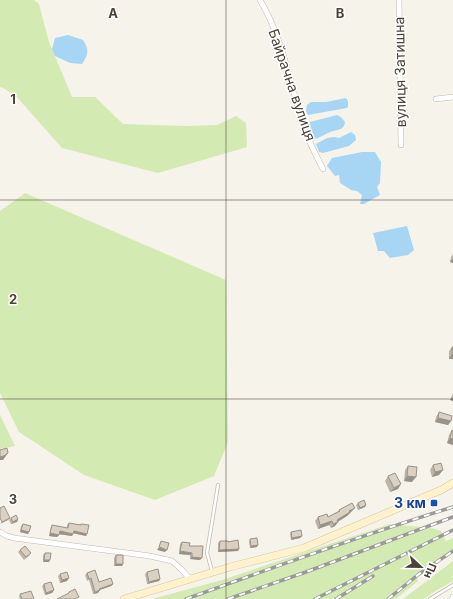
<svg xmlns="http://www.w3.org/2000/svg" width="453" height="599" viewBox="0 0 453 599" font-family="Inter,sans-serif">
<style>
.green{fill:#d3ebb3}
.water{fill:#a7d6f4}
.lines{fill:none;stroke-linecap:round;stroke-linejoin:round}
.lane-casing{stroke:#c2baad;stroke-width:4}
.street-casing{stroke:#c2baad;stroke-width:6}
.secondary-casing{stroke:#d7c69a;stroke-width:8}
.lane{stroke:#fff;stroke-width:2.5}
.street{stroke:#fff;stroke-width:5}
.secondary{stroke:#fff2cd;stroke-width:7}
.rail-casing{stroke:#9a9a9a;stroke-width:3.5}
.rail{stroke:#fff;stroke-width:2;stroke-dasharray:6;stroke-linecap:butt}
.wall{fill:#bcb4a8}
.shaded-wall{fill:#999288}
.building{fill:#dbd1c3;stroke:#999288}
.grid{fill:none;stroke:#4b4338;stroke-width:1;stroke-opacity:0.55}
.transit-dot{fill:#1a4fb4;stroke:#fff;stroke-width:1.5}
.labels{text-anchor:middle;stroke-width:3;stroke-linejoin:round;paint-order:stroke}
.street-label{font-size:14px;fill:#4b4338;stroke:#fff}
.transit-label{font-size:14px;font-weight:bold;fill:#164399;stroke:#fff;text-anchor:end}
.grid-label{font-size:13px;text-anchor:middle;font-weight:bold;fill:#4b4338;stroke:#fff;stroke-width:3;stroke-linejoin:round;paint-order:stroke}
</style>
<rect width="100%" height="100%" fill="#f6f3eb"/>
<path class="green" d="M0 0H34L39 4 49 42 72 97H95L123 124 186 126 217 125 236 116 246 123 247 147 158 173 62 148 16 96 3 88 0 87Z
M25 193 226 280 228 442 214 476 155 500 84 475 19 432 0 393V211Z
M0 415 15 446 0 449Z
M390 524 432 528 441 531 446 541 453 538V552L417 577 418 581 396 599H152L222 580Z
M453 561V581L437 590 424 599H403Z"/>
<path class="water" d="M68 35 83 40C89 50 89 54 82 64L70 63 55 56 52 49 55 38Z
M346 98 348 101V106L347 108 308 115 306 111 307 105 311 102H326Z
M337 115 341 117 345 122 344 126 341 129 330 132 316 139 313 137 309 125 310 122Z
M351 132 355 135 356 140 349 146 323 153 319 152 316 144 327 138 334 137 339 138Z
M362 152H375L381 162 380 183 377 187 380 195 364 204H360L362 195 357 191 351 190 340 183 339 175 335 176 327 166 332 158Z
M407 226 414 250 408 255 390 258 384 251H378L373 233Z"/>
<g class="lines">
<defs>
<path id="lane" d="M212 571 207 553 218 485
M430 599 453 585"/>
<path id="street" d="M260 0C283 38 291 88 305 130 310 144 317 157 323 169
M399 0 401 145
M436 99 453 97
M0 532 7 536 14 538 150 556 172 561 181 569 190 579
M452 599 453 597"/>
<path id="secondary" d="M124 599 230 567 304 548 441 490 453 483"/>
</defs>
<use href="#lane" class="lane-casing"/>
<use href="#street" class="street-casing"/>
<use href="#secondary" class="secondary-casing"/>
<use href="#lane" class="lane"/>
<use href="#street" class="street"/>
<use href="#secondary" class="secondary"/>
<defs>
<path id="rail" d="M186 599C274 567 363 535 453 507
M228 599 306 572 453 517
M315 599 453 530
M336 599 373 576
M388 599 419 574 453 551"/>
</defs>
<use href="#rail" class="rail-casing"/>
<use href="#rail" class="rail"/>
</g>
<path class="wall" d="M453 254V263L450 262 451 257Z
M452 347H453V359H449V351Z
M453 393V401L450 400Z
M439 412 451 421 448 425 435 422 436 417Z
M452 430 453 431V445L447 443 449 435Z
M433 465 439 475 432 477 430 470Z
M408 466 412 482 404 481 405 470Z
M388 476 398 489 390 492 385 481Z
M358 503 366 505 365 507 358 510 356 505Z
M355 508 347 516 338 522 335 526 331 528 329 525 318 529 315 521 318 517H328L337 512 339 510Z
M11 518 18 519 17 522 11 524 9 520Z
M69 523 80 525 81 524 87 534 86 536 73 533 72 536 59 534 57 537 49 536 51 527 52 525 67 528V525Z
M23 524 29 532 28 534 20 532 21 526Z
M291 532 302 536 300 538 291 540 290 534Z
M250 539 257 547 250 548 249 542Z
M220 541 228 542 239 549 238 551 218 552V543Z
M182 542 189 546 200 560 190 559V555L179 554 180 544Z
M20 550 31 553 29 556 24 560 18 552Z
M45 553 49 562H43V555Z
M116 555 123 564 122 566H114V558Z
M147 572 160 579 159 581 147 584 145 574Z
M87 573 99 582 113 584 111 586 99 590 98 593 93 594 89 580 87 581 85 575Z
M60 574 67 581 60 583 58 576Z
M44 584 54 590 52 593 45 595 42 586Z
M20 594 34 599H20L19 596Z"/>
<path class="shaded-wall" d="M453 258V263L450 262Z
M452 354H453V359H449Z
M453 397V401L450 400Z
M438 418 451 421 448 425 435 422Z
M450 438 453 439V445L447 443Z
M8 453 3 460H0V457Z
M443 470 439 475 432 477 435 472Z
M407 476 416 477 412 482 404 481Z
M401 484 398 489 390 492 394 488Z
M366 505 365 507 358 510 360 508Z
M355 508 347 516 335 523 338 522 335 526 331 528 337 520Z
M10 518 8 520 0 524 2 522Z
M18 519 17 522 11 524 13 522Z
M332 521 329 525 318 529 320 525Z
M21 530 29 532 28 534 20 532Z
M60 531 73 534 72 536 58 534Z
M74 531 87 534 86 536 72 533Z
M50 533 59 535 57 537 49 536Z
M302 536 300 538 291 540 292 538Z
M258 545 257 547 250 548 251 546Z
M159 547 167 550 165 552 157 550Z
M239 549 238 551 218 552 219 550Z
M180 551 192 553 190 555 179 554Z
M192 557 202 558 200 560 190 559Z
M44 560H50L49 562H43Z
M116 564H123L122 566H114Z
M69 578 67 581 60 583 62 580Z
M160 579 159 581 147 584 149 582Z
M113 584 111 586 97 591 99 589Z
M54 590 52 593 45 595 46 593Z
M100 590 98 593 93 594 95 592Z"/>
<path class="building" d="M452 347H453V354H452Z
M439 412 452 416 451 421 438 418Z
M452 430 453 431V439L450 438Z
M7 448 8 453 6 454V455L0 457V450Z
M441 463 443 470 435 472 433 465Z
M408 466 417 467 416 477 407 476Z
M395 473 401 484 394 488 388 476Z
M364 500 366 505 360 508 358 503Z
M352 503 355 508 349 511 350 512 337 520 338 522 333 524 332 521 320 525 318 517 327 514 328 517 340 511 339 510Z
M4 506 10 518 2 522 0 518V508Z
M16 515 18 519 13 522 11 518Z
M69 523 81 525V524L89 525 87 534 74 531 73 534 60 531 59 535 50 533 52 525 68 528Z
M23 524 31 526 29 532 21 530Z
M301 530 302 536 292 538 291 532Z
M257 538 258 545 251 546 250 539Z
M238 540 239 549 219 550 220 541H228V542Z
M161 541 169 543 167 550 159 547Z
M182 542 190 543 189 546H203L202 558 192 557V553L180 551Z
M25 546 31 553 26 557 20 550Z
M45 553H51L50 560H44Z
M116 555H123V564H116Z
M158 569 160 579 149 582 147 572Z
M95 570 99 582 111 578 113 584 99 589 100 590 95 592 91 578 89 579 87 573Z
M67 572 69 578 62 580 60 574Z
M51 582 54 590 46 593 44 584Z
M75 589 79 597 75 599H57L69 593V592Z
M31 591 34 599H22L20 594Z"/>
<path class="grid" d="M226 0V599M0 200H453M0 399H453"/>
<rect class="transit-dot" x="430" y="499" width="8" height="8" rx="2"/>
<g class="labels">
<g class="street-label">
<text transform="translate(400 72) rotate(-91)" y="5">вулиця Затишна</text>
<text transform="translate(292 85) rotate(71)" y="5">Байрачна вулиця</text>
</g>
<g class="transit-label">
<text x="426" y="508">3 км</text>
</g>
</g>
<g class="grid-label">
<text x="113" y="18">A</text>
<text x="340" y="18">B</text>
<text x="13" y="104">1</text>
<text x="13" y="304">2</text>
<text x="13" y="504">3</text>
</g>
<g transform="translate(421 567) rotate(112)" stroke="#ffffff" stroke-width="3" paint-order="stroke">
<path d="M0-3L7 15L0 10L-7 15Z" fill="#4b4338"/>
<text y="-6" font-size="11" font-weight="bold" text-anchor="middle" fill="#4b4338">Пн</text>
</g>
</svg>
